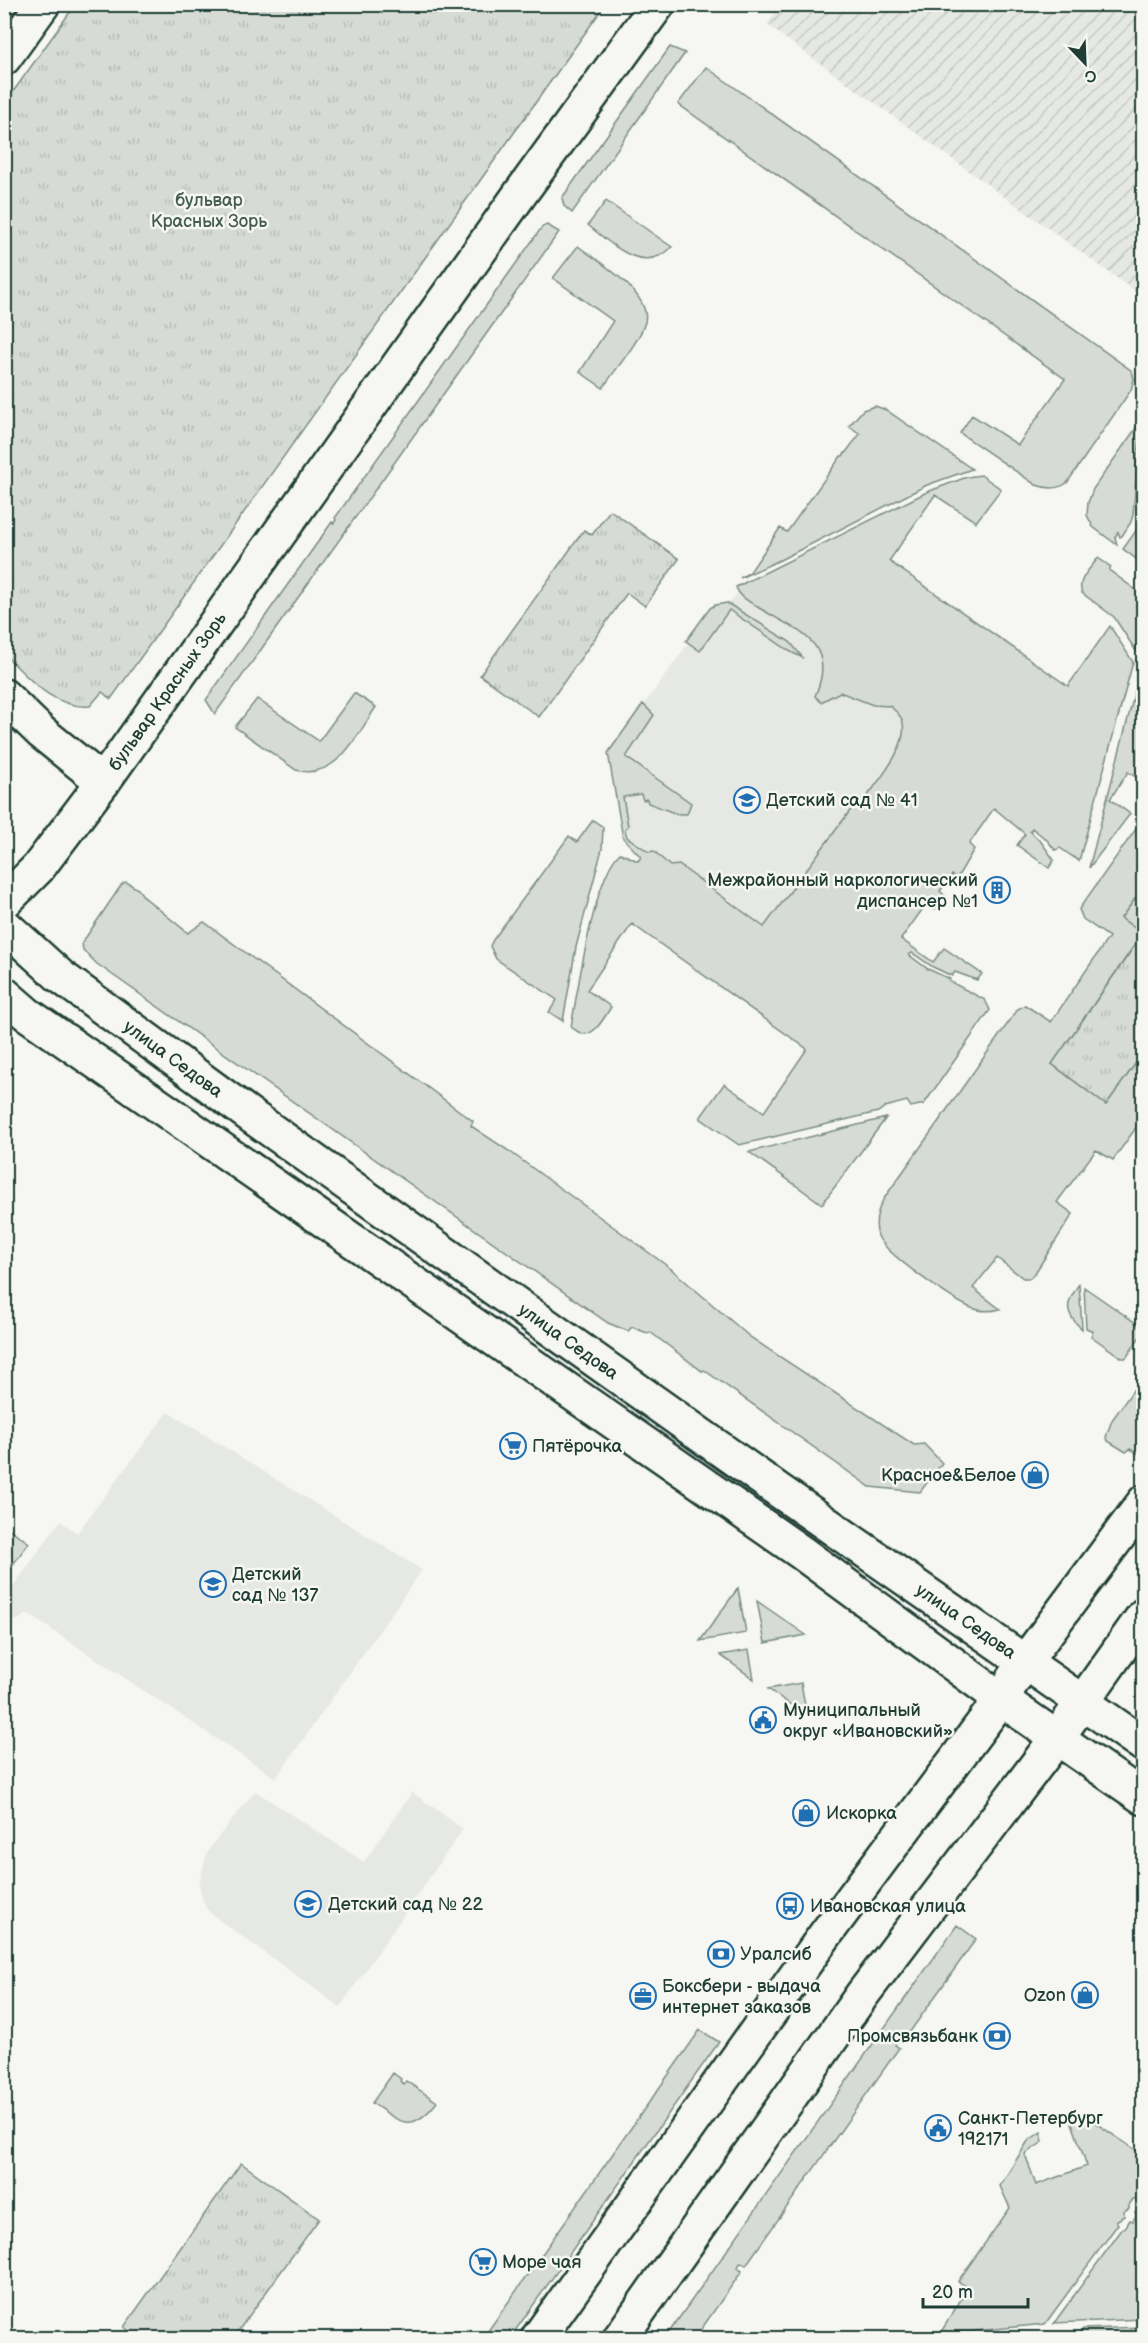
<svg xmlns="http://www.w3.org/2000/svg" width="1148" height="2343" viewBox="0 0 1148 2343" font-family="'Balsamiq Sans',sans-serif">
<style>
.built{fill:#e6e8e4}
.industrial{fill:url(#industrial-furrows)}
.grass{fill:#d6dbd6;stroke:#7a8c85;stroke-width:1.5}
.park{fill:url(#park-tufts);stroke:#7a8c85;stroke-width:1.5}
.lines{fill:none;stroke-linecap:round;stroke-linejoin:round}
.minor-casing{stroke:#1f3d34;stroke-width:38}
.major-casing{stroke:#1f3d34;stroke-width:38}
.minor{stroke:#f6f6f2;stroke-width:33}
.major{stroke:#f6f6f2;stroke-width:33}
.labels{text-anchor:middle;stroke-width:5;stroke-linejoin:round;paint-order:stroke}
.park-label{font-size:18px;fill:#445d54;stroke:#f6f6f2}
.street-label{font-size:18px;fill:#1f3d34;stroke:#f6f6f2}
.poi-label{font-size:18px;fill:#1f3d34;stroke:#f6f6f2;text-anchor:start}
</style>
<defs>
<pattern id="industrial-furrows" width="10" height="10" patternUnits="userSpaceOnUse" patternTransform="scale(1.5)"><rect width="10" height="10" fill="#e6e8e4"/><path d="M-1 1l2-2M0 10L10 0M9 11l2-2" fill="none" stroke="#c5c8c4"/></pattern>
<pattern id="park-tufts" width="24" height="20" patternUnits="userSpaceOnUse" patternTransform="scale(1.5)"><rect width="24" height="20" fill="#d6dbd6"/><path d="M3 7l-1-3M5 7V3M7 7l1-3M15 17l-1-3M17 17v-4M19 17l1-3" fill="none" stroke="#b7bdb8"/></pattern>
</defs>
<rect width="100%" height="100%" fill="#f6f6f2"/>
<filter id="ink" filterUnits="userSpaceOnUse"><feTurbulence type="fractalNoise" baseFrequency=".0167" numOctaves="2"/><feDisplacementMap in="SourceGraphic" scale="12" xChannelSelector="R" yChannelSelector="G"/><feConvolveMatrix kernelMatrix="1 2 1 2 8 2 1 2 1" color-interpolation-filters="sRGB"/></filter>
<g filter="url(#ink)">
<path class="built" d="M739 590 947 694 773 943 631 845 609 754 714 607 728 606Z
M168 1412 422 1570 276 1778 28 1614 15 1621 5 1614V1598L60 1521 77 1533Z
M255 1791 364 1862 412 1792 463 1829 340 2007 218 1919 207 1910 202 1898 199 1884 206 1856 212 1845Z"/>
<path class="industrial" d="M780 5H1143V297L767 25Z"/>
<path class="grass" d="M670 47 685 53 572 213 564 206 562 198Z
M706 67 1132 371 1134 379 1131 390 1067 483C1057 490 1047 489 1036 485L960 433 972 415 1018 445 1065 379 678 104Z
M606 201 672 247C643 276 613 245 588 225Z
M547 225 559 232 215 714 206 700 332 522 334 523 336 520 335 518 542 227Z
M578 246C597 261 652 293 645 322 639 343 615 369 603 388L580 372 613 321 553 278Z
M875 406 886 410 972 469 927 485 780 560 740 578 750 572 780 528 787 532 841 456H843L860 434 849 426 863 410Z
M1141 421 1133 515 1131 522 1122 536 1120 537 1118 532 1115 537 1117 545 1093 527 1087 515 1088 503 1093 489Z
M1143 429V508L1137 518Z
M981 475 1001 489 976 522 935 495 889 561 1068 686 1110 626 1133 662 1079 861 1060 848 1055 850 1047 840 1032 828 1030 831 1042 843 1054 860 1049 868 1017 845 1025 834 994 808 969 844 974 849 957 878 952 875 940 891 946 897 935 909 927 903 901 939 933 962 944 948 982 974 977 980 955 972 952 976 933 967 912 953 909 955 928 969 950 979 949 981 985 1000 990 1010 924 1104 911 1107 907 1101 885 1107 878 1112 739 1145 700 1118 724 1084 764 1112 807 1049 632 924 587 990 611 1007C605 1016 596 1035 583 1034 580 1034 574 1029 571 1027 578 989 594 876 620 853L638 861 641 857 623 838 608 753 643 704 654 715 626 757 691 803 687 814H677L648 803 647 799 643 800 641 794 623 797 628 826 625 829 627 837 649 852 654 851 670 866 679 865 764 927 858 800 866 798C879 780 911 743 902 720 900 714 894 710 890 706L873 705 840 692 821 702 815 696C840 640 793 630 756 606 748 601 739 596 736 587L927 492 967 477Z
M1138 528 1143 532V564L1123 549Z
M1098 558 1111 567 1109 570 1140 593 1143 590V621L1136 651 1114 617 1082 593C1076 580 1091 568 1098 558Z
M727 603 790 642 803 658 791 652 729 610 700 651 686 641 710 608 715 605Z
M1140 672 1144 678 1143 773 1139 779 1128 772 1110 799 1130 814 1089 868Z
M354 693 376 707C357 735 337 781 296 770L235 727 257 699 319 741Z
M1143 819V888L1121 918 1143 933 1052 1064 1106 1105 1143 1053V1118L1113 1160 1096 1150 1057 1202 1073 1214 1035 1273 1030 1278H1023L997 1258 973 1288 1000 1309C990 1312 979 1311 969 1307 951 1299 884 1253 878 1236 874 1223 877 1211 883 1200L1018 1009 1025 1005 1051 1022 1109 937 1083 919 1079 909Z
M593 820 603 827 602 849 576 947 563 1021 549 1012 557 1000 496 959 490 946 493 940 569 836 577 842Z
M126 882 138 889 144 897 188 933 204 922 473 1121 471 1126 509 1151 670 1268 750 1337 914 1445 924 1444 942 1463 920 1492 870 1487 704 1370 702 1371 650 1332 647 1333 632 1327 628 1331 608 1323 97 964 83 950 82 943 122 884Z
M886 1118 822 1204 749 1152Z
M1079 1284 1082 1327V1329C1063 1312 1066 1303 1079 1284Z
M1084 1287 1143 1328V1332L1126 1358H1122L1091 1336 1093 1331 1086 1328Z
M1143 1376V1447L1139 1454 1130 1449 1126 1452 1108 1441 1106 1437 1112 1420Z
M738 1588 746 1633 700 1641Z
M757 1601 806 1635 765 1643Z
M749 1650 754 1679 720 1655Z
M801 1683 807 1716 768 1689Z
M957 1925 976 1939 902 2043 898 2040 895 2045 899 2048 746 2265 741 2262 737 2268 742 2271 695 2338H665Z
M700 2030 719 2042 510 2338H483Z
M393 2073 401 2079 400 2081 404 2084 406 2081 437 2102C411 2135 400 2122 372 2103Z
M1081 2117 1094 2122 1143 2155V2187L1136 2197 1137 2199H1133L1129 2205V2208L1124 2211V2216L1116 2221 1118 2224 1045 2324 964 2332H941L968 2288 958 2281 1010 2208 1000 2186 1028 2141 1041 2132 1043 2142 1025 2154 1036 2185 1087 2166 1071 2120Z
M1143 2205V2319L1054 2323 1123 2228H1125L1130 2220 1133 2221 1136 2215 1135 2212H1139Z
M1143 2327V2338H1077L1083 2329Z"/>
<path class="park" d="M75 5H605L111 699 102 692 90 706C53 709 28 677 4 654L5 103Z
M610 510 679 559 645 606 627 593 539 717 480 675 584 530 592 535Z
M1143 888V1053L1106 1105 1052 1064 1143 934 1121 918Z
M4 1525 29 1543 5 1575H4Z
M241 2163 319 2219 233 2338H139L124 2327Z"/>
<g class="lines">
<defs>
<g id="minor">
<path d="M4 58 43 4"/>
<path d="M4 696 41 732 103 782"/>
<path id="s1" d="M4 902 38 868 103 782 520 194 658 4"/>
</g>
<g id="major">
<path id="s2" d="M4 925 60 976 254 1118 778 1490 1144 1745"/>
<path d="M4 994 27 1014 802 1553 1001 1699 1144 1798"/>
<path d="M538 2338 825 1935 1001 1699 1024 1663 1144 1502"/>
<path d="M620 2338 862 1995 1057 1738 1144 1615"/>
</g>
</defs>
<use href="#minor" class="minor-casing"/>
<use href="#major" class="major-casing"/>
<use href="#minor" class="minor"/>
<use href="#major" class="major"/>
</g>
</g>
<defs>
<symbol id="school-ring" viewBox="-11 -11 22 22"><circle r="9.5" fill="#f6f6f2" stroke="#1f6fb2" stroke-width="1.5"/><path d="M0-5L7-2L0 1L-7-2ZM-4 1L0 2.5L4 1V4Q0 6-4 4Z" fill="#1f6fb2"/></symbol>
<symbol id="building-ring" viewBox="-11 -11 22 22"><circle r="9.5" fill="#f6f6f2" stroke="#1f6fb2" stroke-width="1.5"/><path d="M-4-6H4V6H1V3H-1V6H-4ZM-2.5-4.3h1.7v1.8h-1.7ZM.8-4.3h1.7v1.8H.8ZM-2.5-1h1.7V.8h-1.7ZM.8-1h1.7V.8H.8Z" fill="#1f6fb2"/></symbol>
<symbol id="supermarket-ring" viewBox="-11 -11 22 22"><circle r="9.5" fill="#f6f6f2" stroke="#1f6fb2" stroke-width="1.5"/><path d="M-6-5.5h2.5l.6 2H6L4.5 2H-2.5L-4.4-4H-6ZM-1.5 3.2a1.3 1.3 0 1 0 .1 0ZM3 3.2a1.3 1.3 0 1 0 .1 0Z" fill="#1f6fb2"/></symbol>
<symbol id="shop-ring" viewBox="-11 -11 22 22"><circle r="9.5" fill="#f6f6f2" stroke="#1f6fb2" stroke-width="1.5"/><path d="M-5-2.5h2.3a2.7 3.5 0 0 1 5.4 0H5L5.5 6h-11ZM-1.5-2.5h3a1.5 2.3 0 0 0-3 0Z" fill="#1f6fb2"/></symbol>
<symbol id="civic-ring" viewBox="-11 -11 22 22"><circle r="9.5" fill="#f6f6f2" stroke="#1f6fb2" stroke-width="1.5"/><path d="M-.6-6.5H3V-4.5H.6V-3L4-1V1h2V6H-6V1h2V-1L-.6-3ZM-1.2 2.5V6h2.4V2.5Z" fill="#1f6fb2"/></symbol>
<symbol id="bus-ring" viewBox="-11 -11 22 22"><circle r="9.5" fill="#f6f6f2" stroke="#1f6fb2" stroke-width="1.5"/><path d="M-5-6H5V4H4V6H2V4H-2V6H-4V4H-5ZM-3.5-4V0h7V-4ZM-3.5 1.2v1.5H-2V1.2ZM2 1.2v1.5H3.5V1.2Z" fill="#1f6fb2"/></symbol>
<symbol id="bank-ring" viewBox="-11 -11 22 22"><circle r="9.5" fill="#f6f6f2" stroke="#1f6fb2" stroke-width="1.5"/><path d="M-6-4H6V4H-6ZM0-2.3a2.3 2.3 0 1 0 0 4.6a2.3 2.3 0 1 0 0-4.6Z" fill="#1f6fb2"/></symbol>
<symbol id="office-ring" viewBox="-11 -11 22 22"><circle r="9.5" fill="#f6f6f2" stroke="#1f6fb2" stroke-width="1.5"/><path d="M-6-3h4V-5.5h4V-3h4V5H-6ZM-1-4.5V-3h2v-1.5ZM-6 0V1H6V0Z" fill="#1f6fb2"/></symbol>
</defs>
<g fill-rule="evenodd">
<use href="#school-ring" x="732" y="785" width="30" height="30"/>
<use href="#building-ring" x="982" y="875" width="30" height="30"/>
<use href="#supermarket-ring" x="498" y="1431" width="30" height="30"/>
<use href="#shop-ring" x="1020" y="1460" width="30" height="30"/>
<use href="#school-ring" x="198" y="1569" width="30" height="30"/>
<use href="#civic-ring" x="748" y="1705" width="30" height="30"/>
<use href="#shop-ring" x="791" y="1798" width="30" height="30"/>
<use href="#school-ring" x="293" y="1889" width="30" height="30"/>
<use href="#bus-ring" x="775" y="1891" width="30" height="30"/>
<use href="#bank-ring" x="706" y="1939" width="30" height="30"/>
<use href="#shop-ring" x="1070" y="1980" width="30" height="30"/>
<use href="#office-ring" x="628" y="1981" width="30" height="30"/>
<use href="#bank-ring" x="982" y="2021" width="30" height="30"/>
<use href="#civic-ring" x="923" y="2113" width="30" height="30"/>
<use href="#supermarket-ring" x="468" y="2247" width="30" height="30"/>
</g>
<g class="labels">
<g class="park-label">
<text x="209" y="206">бульвар<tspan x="209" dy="21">Красных Зорь</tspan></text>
</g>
<g class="street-label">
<text dy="6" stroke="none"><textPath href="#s1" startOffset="267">бульвар Красных Зорь</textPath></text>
<text dy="6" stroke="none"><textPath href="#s2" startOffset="216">улица Седова</textPath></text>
<text dy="6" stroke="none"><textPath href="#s2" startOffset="702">улица Седова</textPath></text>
<text dy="6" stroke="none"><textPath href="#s2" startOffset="1188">улица Седова</textPath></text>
</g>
<g class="poi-label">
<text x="766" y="806">Детский сад № 41</text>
<text x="978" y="886" text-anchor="end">Межрайонный наркологический<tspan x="978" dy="21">диспансер №1</tspan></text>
<text x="532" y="1452">Пятёрочка</text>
<text x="1016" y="1481" text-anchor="end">Красное&amp;Белое</text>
<text x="232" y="1580">Детский<tspan x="232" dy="21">сад № 137</tspan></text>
<text x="783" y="1716">Муниципальный<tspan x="783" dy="21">округ «Ивановский»</tspan></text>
<text x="826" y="1819">Искорка</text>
<text x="328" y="1910">Детский сад № 22</text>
<text x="810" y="1912">Ивановская улица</text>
<text x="740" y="1960">Уралсиб</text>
<text x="662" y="1992">Боксбери - выдача<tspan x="662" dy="21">интернет заказов</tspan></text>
<text x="1066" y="2001" text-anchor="end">Ozon</text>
<text x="978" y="2042" text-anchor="end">Промсвязьбанк</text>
<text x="958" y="2124">Санкт-Петербург<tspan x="958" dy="21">192171</tspan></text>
<text x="502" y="2268">Море чая</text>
</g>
</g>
<rect width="1148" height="2343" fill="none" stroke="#f6f6f2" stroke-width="24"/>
<rect x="12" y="12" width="1124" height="2319" fill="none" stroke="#1f3d34" stroke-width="2" filter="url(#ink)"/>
<g transform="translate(1085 63) rotate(157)" stroke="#f6f6f2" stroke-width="4.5" paint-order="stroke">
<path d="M0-4.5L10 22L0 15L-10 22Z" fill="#1f3d34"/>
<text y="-9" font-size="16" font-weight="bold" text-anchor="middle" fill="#1f3d34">С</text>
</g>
<path d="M923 2298v9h105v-9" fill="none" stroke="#1f3d34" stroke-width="3"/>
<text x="932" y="2298" font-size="18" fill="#1f3d34" stroke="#f6f6f2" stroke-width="4.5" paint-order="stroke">20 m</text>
</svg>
